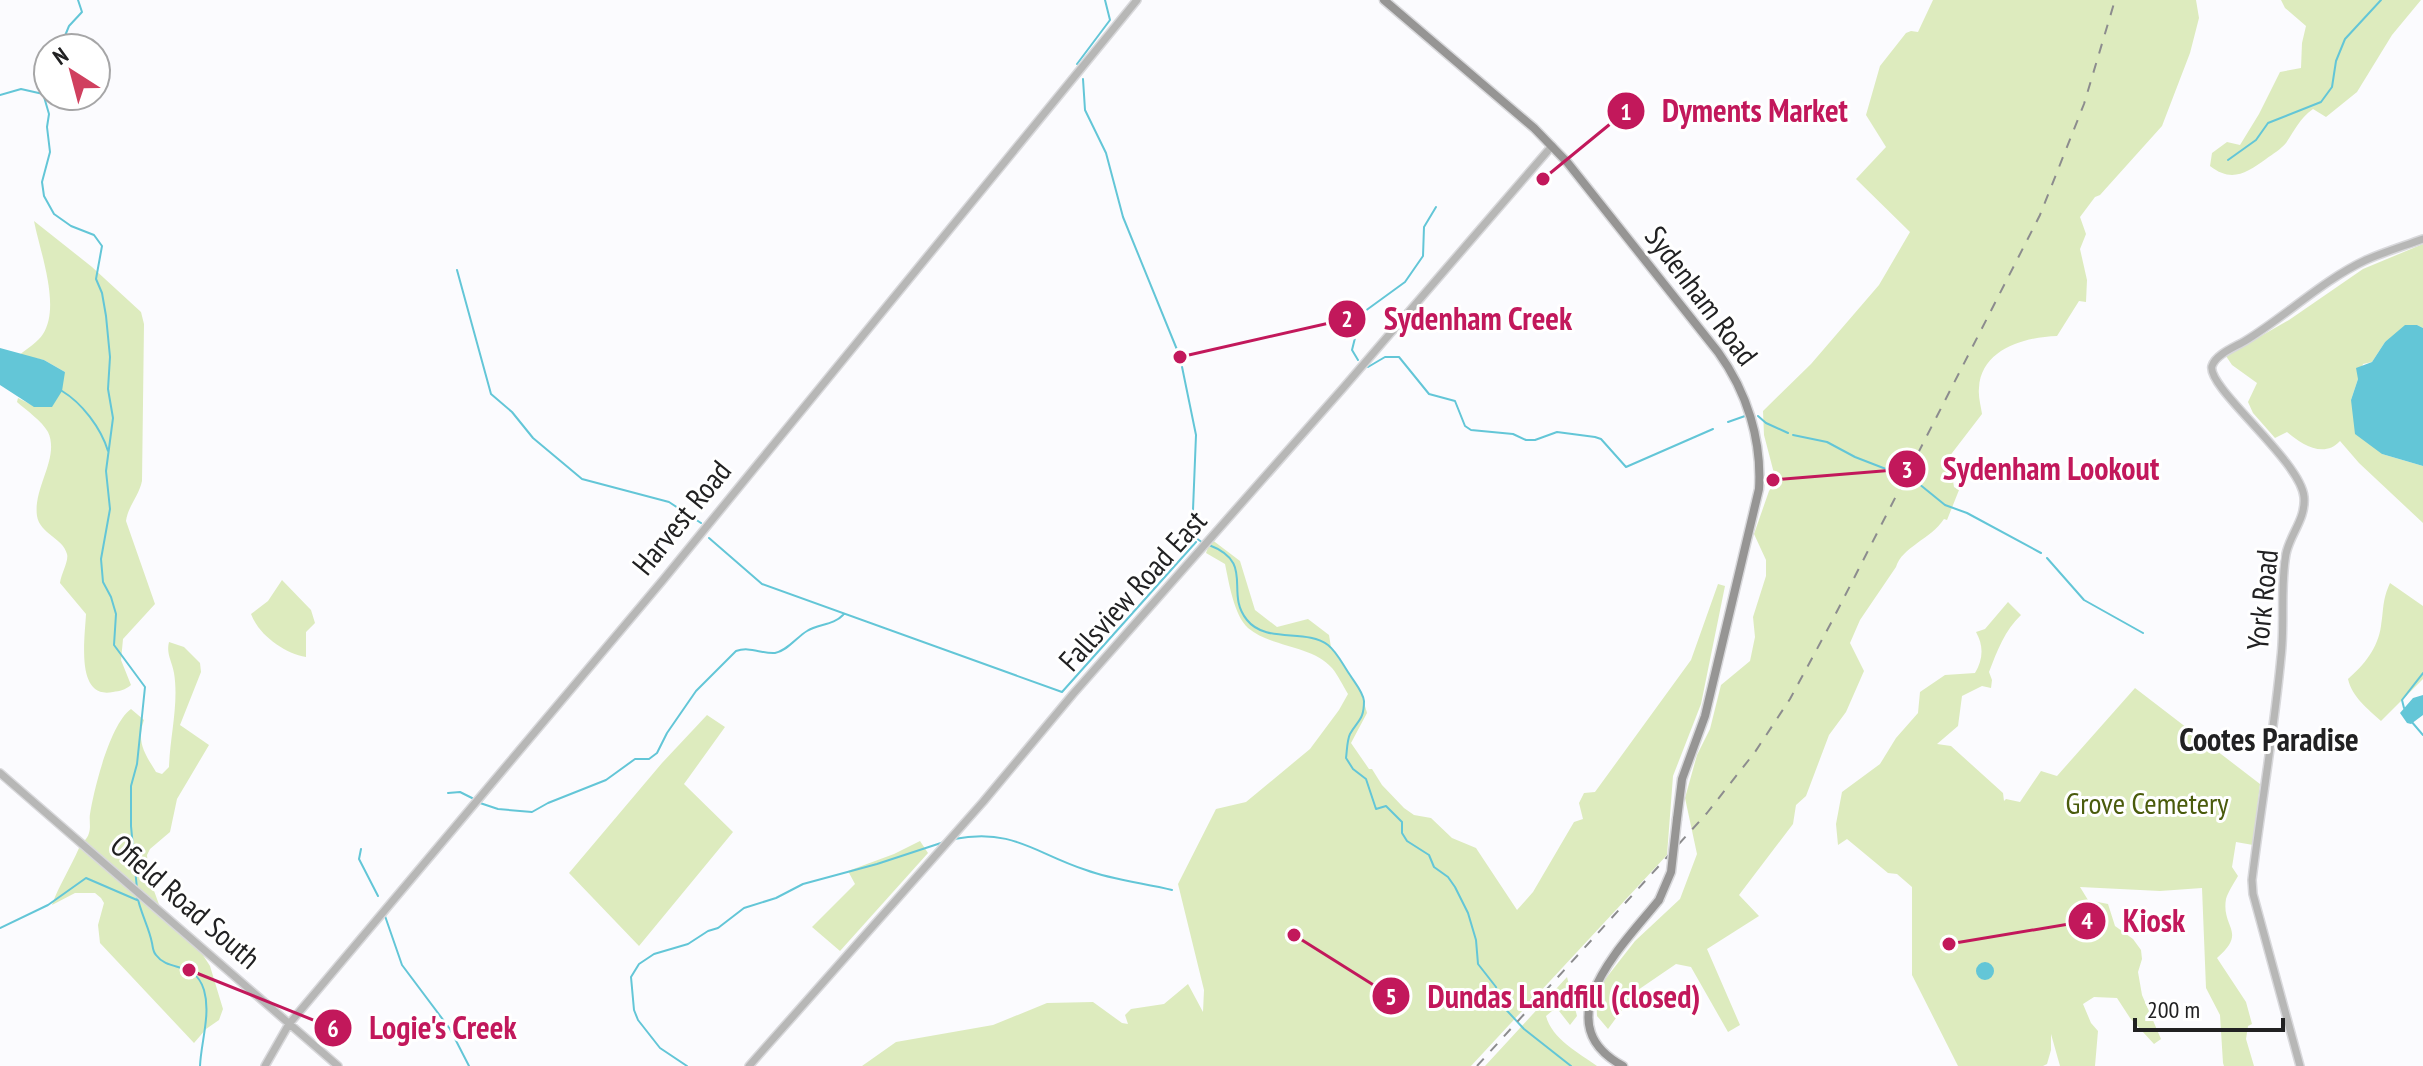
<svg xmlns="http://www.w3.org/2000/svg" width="2423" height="1066" viewBox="0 0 2423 1066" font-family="'PT Sans Narrow',sans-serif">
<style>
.green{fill:#ddebbe}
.water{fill:#63c6d7}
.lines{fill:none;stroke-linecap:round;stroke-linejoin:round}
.stream{stroke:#63c6d7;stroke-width:2}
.tertiary-casing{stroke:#d8d8db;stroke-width:10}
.secondary-casing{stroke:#d8d8db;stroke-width:11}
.tertiary{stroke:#b7b7b6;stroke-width:7}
.secondary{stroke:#969594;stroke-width:8}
.rail{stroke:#8c8c8e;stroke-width:2;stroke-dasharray:10 10;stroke-linecap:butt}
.secondary-bridge-casing{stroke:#d8d8db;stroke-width:11;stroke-linecap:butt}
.secondary-bridge{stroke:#969594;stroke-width:8}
.labels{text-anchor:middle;stroke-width:6;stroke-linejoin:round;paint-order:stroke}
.street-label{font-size:30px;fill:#212122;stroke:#fff}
.park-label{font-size:30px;fill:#4a5b0c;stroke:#fff}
.neighbourhood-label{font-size:32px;font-weight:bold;fill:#212122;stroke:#fff}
.leader{fill:none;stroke:#c2185b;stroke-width:3}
.callout-dot{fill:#c2185b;stroke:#fff;stroke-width:3}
.mark-label{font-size:24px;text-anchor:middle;font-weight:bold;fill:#fff}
.callout-label{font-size:32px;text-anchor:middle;font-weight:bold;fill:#c2185b;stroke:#fff;stroke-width:6;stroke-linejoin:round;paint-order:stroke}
</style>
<rect width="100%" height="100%" fill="#fbfbfe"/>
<path class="green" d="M1933 0H2196L2199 18 2190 53 2162 126 2100 195 2095 197 2080 217 2086 234 2080 249 2087 280 2086 302 2079 301 2057 336C2025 337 1981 349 1979 388 1978 397 1981 406 1982 414L1949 457 1954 487 1959 490 1947 520 1944 519C1931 539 1902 547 1896 567L1860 620 1850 643 1864 671 1846 712 1829 735 1806 796 1796 805 1793 824 1739 895 1759 916 1707 949 1740 1025 1728 1032 1691 967 1676 964 1635 992 1608 1029 1597 1016 1596 991 1635 941 1680 899 1697 854 1685 798 1697 755 1710 729 1721 685 1750 661 1755 637 1753 617 1766 576V560L1754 534 1769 491 1776 481 1764 435 1763 411 1811 364 1879 285 1910 232 1856 179 1886 147 1866 115 1880 66 1906 33 1911 31 1918 32Z
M2281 0H2421L2392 35 2357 92 2326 117 2313 109C2299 119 2295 130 2286 143 2281 149 2273 154 2266 159 2246 173 2232 183 2210 166L2212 153 2227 142 2240 145 2259 114 2280 72 2301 68 2302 43 2306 26 2285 8Z
M34 221 92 267 141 312 144 324 142 481C139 496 128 506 126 521L155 604 123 639 121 660 131 685C125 690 120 691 113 692 75 700 85 638 86 614L60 583C61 574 69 561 67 554 63 538 40 534 37 516 33 487 60 458 48 432 42 421 26 410 17 402L18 398 34 406 65 372 44 360 19 355C27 349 38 342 43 334 61 306 40 252 34 221Z
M2423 244V328L2417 325 2385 342 2372 362 2363 364 2351 400 2382 454 2423 466V523L2359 463 2340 441C2324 459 2301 444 2287 432L2275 438 2253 413 2248 402 2257 383 2232 365 2226 356 2289 320 2363 269Z
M1211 539 1240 561 1255 610 1277 627 1308 619 1329 635 1331 647 1361 692 1367 713 1351 743 1369 769H1372L1382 785 1404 808 1414 815 1431 818 1452 838 1476 848 1517 910 1533 892 1574 822 1583 819 1579 803 1584 793 1595 792 1691 660 1718 584 1725 586 1701 704 1673 776 1667 855 1471 1066H862L896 1042 993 1025 1047 1003 1093 1002 1122 1023 1128 1024 1125 1015 1131 1009 1164 1004 1188 984 1203 1012 1204 990 1178 884 1216 809 1246 802 1310 749 1339 710 1348 694C1343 686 1338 675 1332 668 1311 645 1272 648 1248 628 1234 615 1229 583 1225 564L1206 553Z
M282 580 311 610 315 623 306 632V657C284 653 259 635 251 614L268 601Z
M2390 583 2423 606V679L2381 721C2368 709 2352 697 2348 679 2364 665 2378 648 2381 626 2384 608 2382 601 2390 583Z
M2008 602 2021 615C2005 630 1997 651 1989 672L1992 680 1991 688 1982 686 1962 696 1958 726 1937 744 1951 746 2003 793 2004 801 2006 799 2020 802 2041 771 2057 776 2135 688 2260 784 2253 845 2236 842 2232 867 2238 876C2234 883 2228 892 2226 899 2221 928 2248 931 2217 958L2246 1002 2252 1024 2248 1026 2246 1039 2254 1066H2224L2223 1063 2220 1015 2206 988 2202 888 2160 891 2080 887 2088 900 2108 904 2115 926 2133 939 2141 950 2142 959 2138 972 2142 995 2161 1039 2154 1044 2130 1018 2117 998 2094 997 2083 1004 2091 1023 2098 1031 2095 1066H2060L2051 1034V1050L2047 1064 2043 1066H1958L1912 975V887L1897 874 1888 873 1847 839 1838 845 1836 824 1842 792 1880 764 1896 738 1918 713 1920 692 1945 675 1975 673C1983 660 1984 646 1976 632L1985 629Z
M169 642 184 647 200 663 201 672 180 725 209 745 177 799 170 832 150 849 147 855 149 877 161 910 199 949 210 966 223 1009 219 1020 206 1029 194 1043 100 943 98 925 104 903 101 898 95 893H75L52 905C59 885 71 867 79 848 82 842 87 840 89 833 91 827 89 820 90 814 94 789 110 724 131 709L144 720C136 742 145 754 156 772L162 774 169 767C170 736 179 703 174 673 172 661 166 654 169 642Z
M707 715 725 727 684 784 733 832 639 946 569 873 662 763Z
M920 841 928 853 840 951 812 927 855 884 848 871 894 854Z
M1567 977 1577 1016 1570 1025 1559 1011H1552L1546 1016C1552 1039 1579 1053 1597 1066H1485Z"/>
<path class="water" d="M2405 325H2417L2423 328V466L2382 454 2355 434 2351 400 2358 379 2356 368 2372 362 2385 342Z
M0 348 44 360 65 372 62 391 52 407H34L0 385Z
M2423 695V715L2411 724 2407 723 2400 713 2413 698Z
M1976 971a9 9 0 1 1 18 0a9 9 0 1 1-18 0Z"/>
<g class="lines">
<path class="stream" d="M60 48 69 26 82 12 78 0
M48 61 40 72V83L49 114 47 127 50 152 42 182 44 196 54 214 71 226 94 235 102 246 96 279 102 293 106 316 110 357 108 389 113 418 106 471 110 509 101 559 103 582 111 597 116 614 114 645 145 687 137 764 131 786V826L137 889
M1077 64 1110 20 1105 0
M1083 79 1085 110 1106 153 1123 217 1180 357 1196 435 1192 535 1203 543
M0 95 21 89 43 94
M2228 160 2256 140 2268 123 2321 102 2332 87 2336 61 2345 39 2381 0
M457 270 491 394 512 412 533 438 582 479 669 502 701 523
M1358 360 1352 350 1361 314 1405 282 1423 256 1424 227 1436 207
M1368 367 1385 357H1399L1429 394 1455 401 1465 426 1471 430 1513 434 1526 440H1535L1557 432 1595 437 1601 439 1626 467 1713 429
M62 391C82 403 101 428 108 451
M1758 416 1766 423 1788 433
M1728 422 1745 416
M1793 435 1827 442 1855 457 1904 476
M1913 479 1945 505 1967 513 2041 553
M709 538 762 584 1062 692 1196 542
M1209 545C1256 563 1224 592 1247 620 1266 644 1306 628 1328 645 1337 652 1343 665 1350 675 1355 683 1363 692 1364 701 1364 720 1358 720 1350 734 1347 740 1347 751 1346 758L1353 769 1366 779 1376 809 1386 806 1402 822V833L1407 841 1429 855 1434 867 1448 877 1455 887 1468 913 1476 940 1478 964 1496 987 1499 1002 1524 1029 1571 1066
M2047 558 2084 600 2143 633
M2404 708 2402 700 2423 673
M2411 721 2423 735
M448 793 460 792 472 798
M480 803 498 809 532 812 548 803 606 780 635 759H649L657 753 667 733 696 691 736 651C750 646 761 654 775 653 787 651 797 637 807 631 818 624 834 625 843 615
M954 839C1014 828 1034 853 1086 870 1113 880 1143 883 1172 890
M361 849 359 859 378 896
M137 895C140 912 149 927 152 943 153 948 153 952 156 955 169 973 195 960 204 990 211 1014 201 1042 200 1066
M385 916 402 965 450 1029 469 1066
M0 928 48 905 86 878 137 900
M687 1066 660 1048 638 1020 634 1010 631 977 639 964 654 954 688 944 708 931 718 928 744 908 776 898 803 884 877 864 944 842"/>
<defs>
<path id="tertiary" d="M0 773 338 1066
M265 1066 289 1024 663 580 1137 0
M749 1066 983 802 1073 694 1344 387 1552 146
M2300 1066 2253 894 2252 880C2261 806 2274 732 2281 657 2285 624 2280 587 2286 554 2290 534 2306 519 2304 497 2301 461 2206 387 2212 366 2216 354 2235 347 2245 341 2286 316 2323 280 2366 260 2384 252 2404 246 2423 239"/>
<path id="secondary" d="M1384 0 1534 128 1567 162 1718 352C1747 392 1762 440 1759 489L1705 716 1682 779 1677 819
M1623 1066C1542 1022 1624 944 1659 900"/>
</defs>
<use href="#tertiary" class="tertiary-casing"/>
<use href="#secondary" class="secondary-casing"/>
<use href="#tertiary" class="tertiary"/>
<use href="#secondary" class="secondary"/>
<path class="rail" d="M1477 1066 1707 813 1755 752 1790 699 1831 623 2040 215 2084 104 2115 0"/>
<defs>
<path id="secondary-bridge" d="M1659 900 1671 872 1677 819"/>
</defs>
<use href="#secondary-bridge" class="secondary-bridge-casing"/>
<use href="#secondary-bridge" class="secondary-bridge"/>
</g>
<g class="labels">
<g class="street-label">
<text transform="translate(1701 296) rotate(53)" y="10">Sydenham Road</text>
<text transform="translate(682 518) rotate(-51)" y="10">Harvest Road</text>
<text transform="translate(1133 591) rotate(-48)" y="10">Fallsview Road East</text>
<text transform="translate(2263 600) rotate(-84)" y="10">York Road</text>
<text transform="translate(185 902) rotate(41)" y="10">Ofield Road South</text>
</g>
<g class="park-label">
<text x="2147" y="814">Grove Cemetery</text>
</g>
<g class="neighbourhood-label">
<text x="2269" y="751">Cootes Paradise</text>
</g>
</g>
<path class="leader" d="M1543 179L1626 111M1180 357L1347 319M1773 480L1907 469M1949 944L2087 921M1294 935L1391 996M189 970L333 1028"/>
<g class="callout-dot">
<circle cx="1543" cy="179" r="8"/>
<circle cx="1180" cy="357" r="8"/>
<circle cx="1773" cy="480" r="8"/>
<circle cx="1949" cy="944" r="8"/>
<circle cx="1294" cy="935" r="8"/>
<circle cx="189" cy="970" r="8"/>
<circle cx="1626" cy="111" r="20"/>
<circle cx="1347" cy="319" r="20"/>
<circle cx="1907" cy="469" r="20"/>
<circle cx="2087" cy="921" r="20"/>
<circle cx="1391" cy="996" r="20"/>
<circle cx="333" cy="1028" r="20"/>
</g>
<g class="mark-label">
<text x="1626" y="120">1</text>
<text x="1347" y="327">2</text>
<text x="1907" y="478">3</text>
<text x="2087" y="929">4</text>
<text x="1391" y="1005">5</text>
<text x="333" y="1037">6</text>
</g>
<g class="callout-label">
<text x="1755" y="122">Dyments Market</text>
<text x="1478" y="330">Sydenham Creek</text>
<text x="2051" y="480">Sydenham Lookout</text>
<text x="2154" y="932">Kiosk</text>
<text x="1564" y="1008">Dundas Landfill (closed)</text>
<text x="443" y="1039">Logie's Creek</text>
</g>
<g transform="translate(72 72) rotate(324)"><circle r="38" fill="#ffffff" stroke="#a6a6a7" stroke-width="2"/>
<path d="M0-6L14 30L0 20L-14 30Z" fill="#d0405f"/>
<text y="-12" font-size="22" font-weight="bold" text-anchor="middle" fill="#212122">N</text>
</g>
<path d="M2135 1018v12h148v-12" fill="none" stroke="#212122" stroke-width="4"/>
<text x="2147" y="1018" font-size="24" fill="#212122" stroke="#ffffff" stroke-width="6" paint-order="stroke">200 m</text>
</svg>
